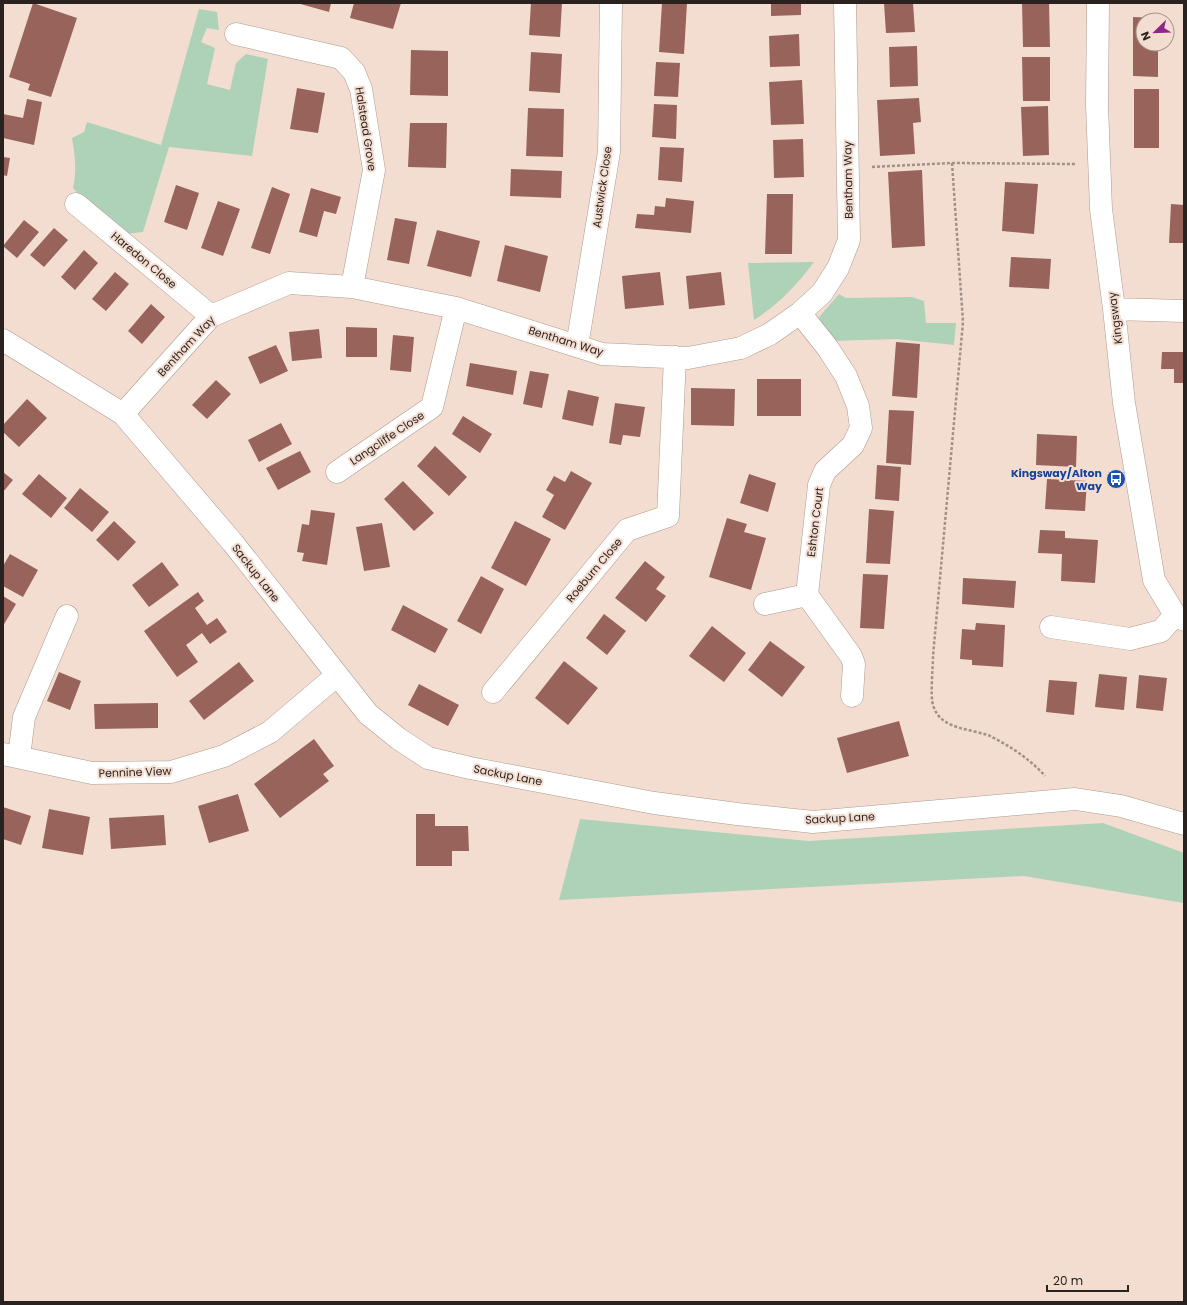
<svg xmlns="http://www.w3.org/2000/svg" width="1187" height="1305" viewBox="0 0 1187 1305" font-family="Poppins,sans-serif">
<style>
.green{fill:#aed2b7}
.building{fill:#98635b}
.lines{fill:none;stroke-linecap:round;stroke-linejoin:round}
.minor-casing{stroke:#ae9a8f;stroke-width:23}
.tertiary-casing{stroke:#ae9a8f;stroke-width:23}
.path{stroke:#a19188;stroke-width:2.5;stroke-dasharray:3 2;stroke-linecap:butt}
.minor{stroke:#fff;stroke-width:22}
.tertiary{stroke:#fff;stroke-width:22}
.labels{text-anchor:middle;stroke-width:4;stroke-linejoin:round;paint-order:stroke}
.street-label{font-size:11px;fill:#2a221e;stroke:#f3ddd1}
.transit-label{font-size:11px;font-weight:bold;fill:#164399;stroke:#f3ddd1;text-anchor:end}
</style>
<rect width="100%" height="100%" fill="#f3ddd1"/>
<path class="green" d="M199 9 217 12 219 30 207 28 201 42 215 48 207 84 230 90 236 63 246 54 268 59 252 156 169 147 143 232 126 234 102 221 73 188C77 170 75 156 72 138L84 132 87 122 161 145Z
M814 262C796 286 779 304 754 320L748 263Z
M839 294 846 298 912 297 924 301 926 323H956L954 345 896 339 832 341 823 330 819 317Z
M580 819 809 841 1103 823 1184 853V903L1024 876 559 900Z"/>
<path class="building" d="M33 3 77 18 51 97 28 90 30 84 9 77Z
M297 3H331L329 12Z
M354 3H401L393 29 350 18Z
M531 3H562L560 37 529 35Z
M662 3H687L684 54 659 52Z
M771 3H801V15L771 16Z
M884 3H913L915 32 886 33Z
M1022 3H1049L1050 47H1023Z
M1133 17 1158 18V20H1143V44H1158V77L1133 76Z
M799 34 800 66 770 67 769 36Z
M917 46 918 86 890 87 889 47Z
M411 50 448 51V96L410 95Z
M531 52 562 54 560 93 529 91Z
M1022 57H1050V101H1023Z
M656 62 680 63 678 97 654 96Z
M802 80 804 124 771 125 769 82Z
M297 88 325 93 318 133 290 129Z
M1134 89H1159V148H1134Z
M919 98 921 122 913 123 915 154 880 156 877 100Z
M27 99 42 102 34 145 3 138V114L23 118Z
M654 104 677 105 676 139 652 137Z
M1048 106 1049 155 1023 156 1021 107Z
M528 108 564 109 563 157 526 156Z
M410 123H447L446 168 408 167Z
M803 139 804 177 774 178 773 140Z
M660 147 684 148 682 182 658 180Z
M3 157 10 158 7 176 3 175Z
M511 169 562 171 561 198 510 196Z
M922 170 925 246 892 248 888 172Z
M1005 182 1038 184 1034 234 1002 231Z
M176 185 199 193 187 230 164 222Z
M272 187 290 194 270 254 251 248Z
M311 188 341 197 336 214 324 211 317 237 299 232Z
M767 194H793L792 254H765Z
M666 198 694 201 691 233 635 228 637 214 654 215 655 206 665 207Z
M218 201 240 209 223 256 201 248Z
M1171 204 1184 205V243H1169Z
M395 218 417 222 409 264 387 260Z
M24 220 39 232 17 258 3 246Z
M54 228 68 240 44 267 30 255Z
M437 230 480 241 471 277 427 266Z
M505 245 548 256 540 292 497 281Z
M84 250 98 263 75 290 61 277Z
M1011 257 1051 259 1049 289 1009 287Z
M115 272 129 284 106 311 92 299Z
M660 272 664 305 625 309 622 276Z
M721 272 725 305 689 309 686 276Z
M151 304 165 317 142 344 128 331Z
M346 327 377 328V357H346Z
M319 329 322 358 292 361 289 332Z
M393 335 414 337 411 372 390 370Z
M896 342 920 344 917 398 892 396Z
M276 345 288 371 260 384 248 357Z
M1162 352H1184V383H1174V369H1161Z
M470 363 517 371 513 395 466 386Z
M530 371 549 374 542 408 523 404Z
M757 379H801V416H757Z
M216 380 231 394 207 419 192 405Z
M691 388 735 389 734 426 691 425Z
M568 390 599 397 593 426 562 419Z
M27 399 47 418 19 447 3 432V425Z
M615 403 645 407 640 437 623 435 621 445 609 443Z
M889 410 914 411 911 465 886 463Z
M463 416 492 434 480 453 452 434Z
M281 423 292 444 259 462 248 440Z
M1037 434 1077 436 1076 467 1036 465Z
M435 446 467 477 449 496 417 466Z
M300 451 311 472 278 490 266 468Z
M877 465 901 467 899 501 875 499Z
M571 471 592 483 565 530 542 517 554 495 546 490 554 476 565 482Z
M3 472 13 480 3 492Z
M39 474 67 498 51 518 22 494Z
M749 474 776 483 768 512 740 503Z
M1047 479 1087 481 1085 511 1045 509Z
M403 481 434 513 414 531 384 499Z
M80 488 109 512 92 532 64 508Z
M869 509 894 511 890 564 866 563Z
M311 510 335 513 327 565 302 561 304 553 297 552 302 524 309 525Z
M727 518 747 524 744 532 766 538 751 590 709 577Z
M114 521 136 542 118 561 96 540Z
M515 521 551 539 526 586 491 568Z
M382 523 390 567 364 571 356 527Z
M1040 530 1065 531V538L1098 540 1095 583 1061 581 1062 554 1038 553Z
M10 554 38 570 23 597 3 586V566Z
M645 561 665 577 656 589 666 596 646 622 615 598Z
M162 562 179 585 149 607 132 585Z
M863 574 888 575 884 629 860 628Z
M481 576 504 589 481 634 457 621Z
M963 578 1016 581 1014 608 962 604Z
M198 592 204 601 195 608 207 625 217 618 227 632 210 644 202 633 186 645 198 662 177 677 144 631Z
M3 596 16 604 3 626Z
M403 605 448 629 435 653 391 630Z
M604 614 626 631 607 655 586 638Z
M976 623 1005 625 1003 667 972 665V660L960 659 962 629 975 630Z
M712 626 746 653 724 682 689 656Z
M770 641 805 667 782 697 748 670Z
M564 661 598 688 568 725 535 698Z
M239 662 254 681 204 720 189 701Z
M59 672 81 681 70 710 47 701Z
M1099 674 1127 677 1124 710 1095 707Z
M1139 675 1167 678 1163 711 1136 708Z
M1049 680 1077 682 1074 715 1046 712Z
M419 684 459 705 448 726 408 705Z
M158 703V728L95 729 94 704Z
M899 721 909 756 847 773 837 738Z
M314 739 334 766 323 774 329 781 280 818 254 784Z
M238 794 249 831 209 843 198 806Z
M3 807 31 816 21 845 3 839Z
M49 809 90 817 83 855 42 848Z
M416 814H435V826H468L469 851H452V866H416Z
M164 815 166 845 111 849 109 818Z"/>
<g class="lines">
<defs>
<path id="minor" d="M1098 3 1097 105 1101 209 1114 309 1124 403 1154 580 1175 615 1184 620
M236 34 341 58 354 72 361 89 374 170 352 287
M76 204 211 316
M1114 309 1184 311
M577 346 609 152 611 3
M123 414 211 316 289 283 352 287 456 308 602 354 688 358 741 348 770 334 800 313 822 293 838 268 849 240 845 3
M337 472 432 407 456 308
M807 595 851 656 854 664 852 696
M765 604 807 595 819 485 825 471 853 445 861 428 858 406 846 376 827 347 800 313
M1051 627 1130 639 1161 631 1175 615
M493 692 627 530 668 516 675 357
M3 754 92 773 171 772 224 756 270 732 336 676
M19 757 24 717 67 616"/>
<path id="tertiary" d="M3 340 123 414 233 543 368 714 399 739 428 758 470 768 654 803 737 814 813 822 1075 799 1121 806 1184 824"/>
</defs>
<use href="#minor" class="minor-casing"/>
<use href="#tertiary" class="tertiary-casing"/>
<path class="path" d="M952 163 963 322 933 656C933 668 930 696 933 705 940 730 970 728 990 736 1010 746 1030 759 1045 776
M872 167 952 163 1075 164"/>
<use href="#minor" class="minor"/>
<use href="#tertiary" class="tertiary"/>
</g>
<defs>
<symbol id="bus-disc" viewBox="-11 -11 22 22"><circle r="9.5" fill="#1a4fb4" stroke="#f3ddd1"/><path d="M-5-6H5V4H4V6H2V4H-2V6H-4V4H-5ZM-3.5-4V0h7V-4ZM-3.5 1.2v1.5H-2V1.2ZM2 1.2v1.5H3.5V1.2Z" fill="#fff"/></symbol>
</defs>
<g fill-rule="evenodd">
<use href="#bus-disc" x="1105" y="468" width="22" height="22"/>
</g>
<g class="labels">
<g class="street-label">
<text transform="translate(366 129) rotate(81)" y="4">Halstead Grove</text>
<text transform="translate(848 180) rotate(-91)" y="4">Bentham Way</text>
<text transform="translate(602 187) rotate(-82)" y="4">Austwick Close</text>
<text transform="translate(144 260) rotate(40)" y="4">Haredon Close</text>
<text transform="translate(1115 318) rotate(-97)" y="4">Kingsway</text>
<text transform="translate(566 341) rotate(17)" y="4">Bentham Way</text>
<text transform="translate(186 346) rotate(-47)" y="4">Bentham Way</text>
<text transform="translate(387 438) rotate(-34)" y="4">Langcliffe Close</text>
<text transform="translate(815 522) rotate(-83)" y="4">Eshton Court</text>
<text transform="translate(594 570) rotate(-50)" y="4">Roeburn Close</text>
<text transform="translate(256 573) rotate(52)" y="4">Sackup Lane</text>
<text transform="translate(135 772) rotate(-2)" y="4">Pennine View</text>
<text transform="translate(508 775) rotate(11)" y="4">Sackup Lane</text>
<text transform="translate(840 818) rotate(-3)" y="4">Sackup Lane</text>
</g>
<g class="transit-label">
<text x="1102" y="477">Kingsway/Alton<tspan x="1102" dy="13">Way</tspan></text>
</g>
</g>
<rect width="1187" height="1305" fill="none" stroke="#2a221e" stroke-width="8"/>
<g transform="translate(1155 32) rotate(247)"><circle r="19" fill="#f3ddd1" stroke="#a39289"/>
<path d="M0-3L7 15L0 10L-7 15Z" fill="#902487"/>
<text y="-6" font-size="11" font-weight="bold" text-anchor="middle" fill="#2a221e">N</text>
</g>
<path d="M1047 1285v6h81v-6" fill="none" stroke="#2a221e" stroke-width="2"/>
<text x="1053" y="1285" font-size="12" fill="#2a221e" stroke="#f3ddd1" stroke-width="3" paint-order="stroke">20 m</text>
</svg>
